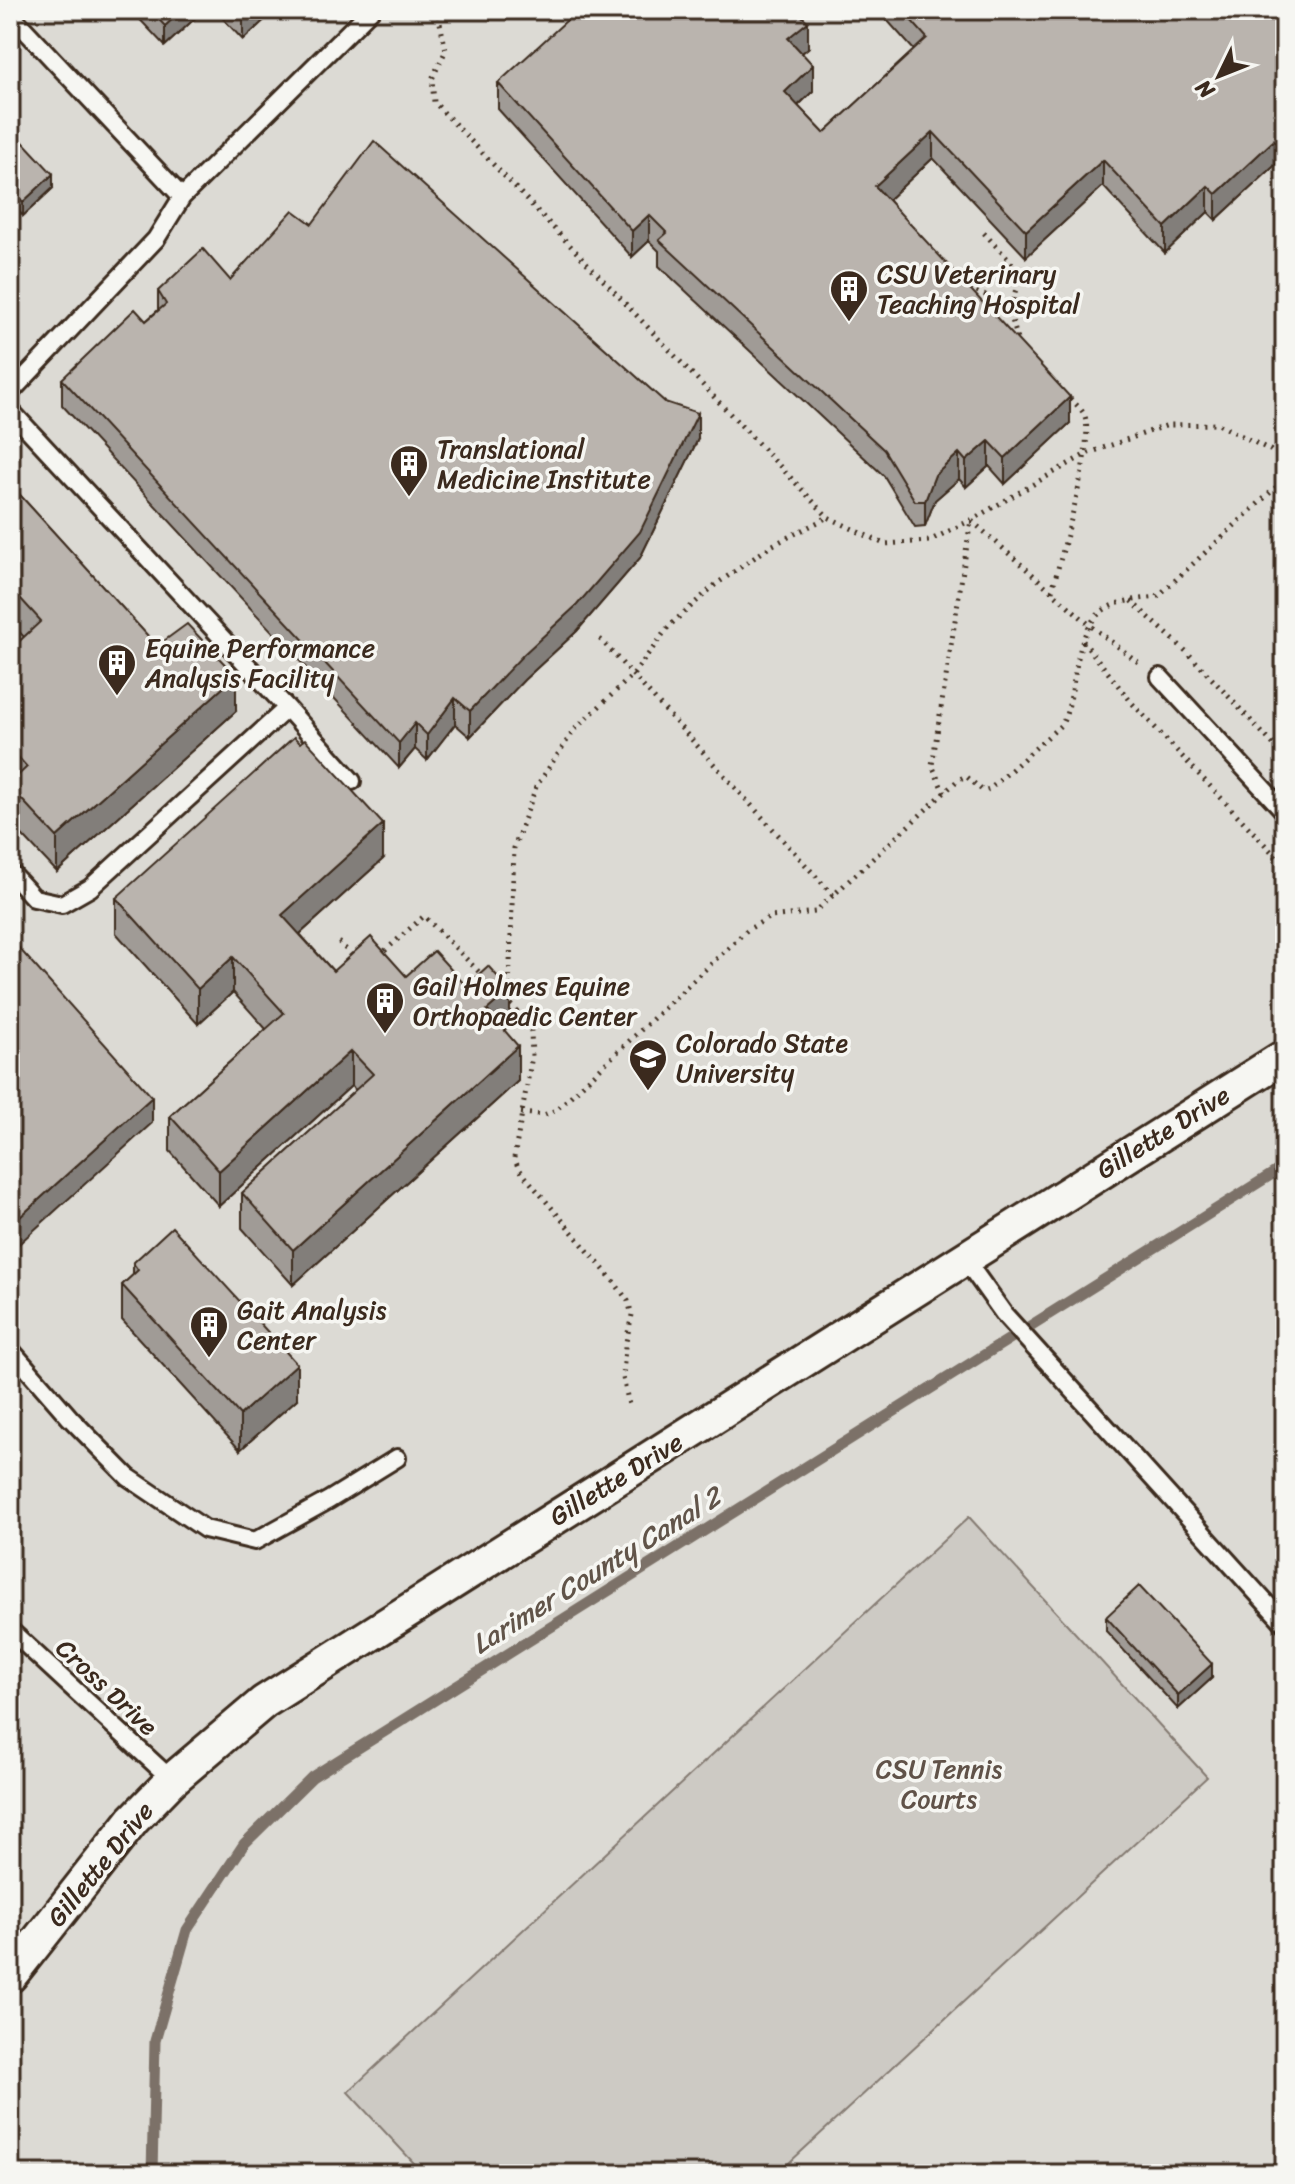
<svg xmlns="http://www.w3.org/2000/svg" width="1295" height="2184" viewBox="0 0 1295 2184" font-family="Sriracha,sans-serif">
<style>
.built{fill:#dcdad4}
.green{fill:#cdcac4;stroke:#847a71;stroke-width:2}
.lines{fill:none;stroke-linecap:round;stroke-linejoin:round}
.stream{stroke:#7c7167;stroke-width:11}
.lane-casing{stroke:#3b2a1e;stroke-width:22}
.street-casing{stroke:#3b2a1e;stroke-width:38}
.path{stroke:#3b2a1e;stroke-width:5;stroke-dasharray:2 6;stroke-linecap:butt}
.lane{stroke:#f6f6f2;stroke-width:16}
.street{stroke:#f6f6f2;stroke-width:32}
.wall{fill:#a09b96;stroke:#3b2a1e;stroke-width:2}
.shaded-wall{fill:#827e7a;stroke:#3b2a1e;stroke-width:2}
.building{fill:#bab4ae;stroke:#3b2a1e;stroke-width:2}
.labels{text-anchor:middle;stroke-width:7;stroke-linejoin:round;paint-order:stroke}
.poi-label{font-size:26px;fill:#3b2a1e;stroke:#f6f6f2;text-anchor:start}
.street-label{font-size:26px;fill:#3b2a1e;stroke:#f6f6f2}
.park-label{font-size:26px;fill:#605248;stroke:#f6f6f2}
.water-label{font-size:28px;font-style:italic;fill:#615449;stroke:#f6f6f2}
</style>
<rect width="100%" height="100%" fill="#ebeae5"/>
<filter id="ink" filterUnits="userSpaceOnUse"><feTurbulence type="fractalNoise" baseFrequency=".0125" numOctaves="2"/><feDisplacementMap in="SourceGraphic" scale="16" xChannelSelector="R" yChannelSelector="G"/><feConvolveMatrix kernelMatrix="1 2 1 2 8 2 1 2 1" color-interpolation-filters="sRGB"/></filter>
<g filter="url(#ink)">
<path class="built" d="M10 10H1285V2174H10Z"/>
<path class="green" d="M969 1517 1207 1777 777 2174H424L348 2092Z"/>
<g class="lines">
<path class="stream" d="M152 2174 155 2041 187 1930 244 1844 312 1777 1285 1166"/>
<defs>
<path id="lane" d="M10 14 182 197
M10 393 156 239 182 197 371 10
M10 410 287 708 352 781
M1160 677 1285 812
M10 872 34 898 62 904 90 888 287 708
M964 1258 1004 1314 1285 1624
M10 1349 70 1418 128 1477 205 1529 255 1541 329 1500 397 1458
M10 1630 172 1780"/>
<path id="street" d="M10 1976 133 1820 172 1780 264 1702 1285 1056"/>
</defs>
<use href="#lane" class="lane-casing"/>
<use href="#street" class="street-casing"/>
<path class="path" d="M433 10 438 14 446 50 432 79 434 102 828 517 884 544 929 541 971 520 1086 454 1168 425 1218 424 1270 450 1285 463
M984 233 1020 272 1010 313 1019 344
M963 283 970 288 1012 307
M972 521 1091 626 1138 662
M1052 591C1060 558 1097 439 1084 414 1080 407 1072 401 1067 395
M1131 601 1187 652 1285 757
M600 639 833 895
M1083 641 1132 703 1285 866
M944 793 932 765 971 520
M339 942 356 960
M379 956 424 916 484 977
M509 993 514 848 536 787 574 730 633 675 669 626 715 585 771 546 828 517
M505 999 514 1007 531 1031 532 1056 514 1158 519 1169 615 1283 628 1301 632 1315 625 1346 623 1378 629 1405
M521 1113 544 1115 556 1110 747 930 770 917 815 912 958 780 966 776 983 791 990 789 1062 724C1079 691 1071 628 1107 608 1121 600 1142 599 1157 597L1285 479"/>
<use href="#lane" class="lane"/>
<use href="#street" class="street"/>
</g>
<path class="wall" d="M131 10H204L165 46Z
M215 10H275L243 40Z
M878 10H1285V156L1216 220 1208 212 1165 253 1103 186 1026 257 933 158 888 200 1070 423 1005 484 989 466 966 487 959 479 935 500 925 526 915 527 884 476 659 266V251L649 241 632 257 498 109V83L808 48 802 53 813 91 798 106 824 133 914 50Z
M10 128 53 188 23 216 10 202Z
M312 224 698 439 640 558 577 631 524 680 470 737 455 724 427 760 415 749 399 768 62 405V379L146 321 158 310V291L230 280Z
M10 484 157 646 236 711 57 872 10 822V646L12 648 24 637 10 622Z
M383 859 300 934 333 971 406 976 466 986 510 1025 504 1030 518 1081 293 1285 242 1228V1193L356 1090 351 1086 219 1206 170 1151V1116L266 1029 233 992 198 1024 116 933V898Z
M133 1263 297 1399 240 1450 122 1320V1285L133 1275Z
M1106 1617 1212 1678 1178 1709 1106 1631Z"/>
<path class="shaded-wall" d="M182 10H204L165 46V26Z
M253 10H275L243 40V20Z
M808 22V48L788 64V38Z
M813 65V91L785 118V92Z
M1285 130V156L1216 220V194Z
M933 132V158L875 212V186Z
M1103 160V186L1026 257V231Z
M53 174V188L23 216V202Z
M1208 186V212L1165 253V227Z
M649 215V241L632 257V231Z
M1070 397V423L1005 484V458Z
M698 413V439L640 558 577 631 524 680 470 737V711Z
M989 441V466L966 487V461Z
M959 453V479L935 500 925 526V501L935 475Z
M236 676V711L57 872V837Z
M455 698V724L427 760V735Z
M415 723V749L399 768V743Z
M383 824V859L282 950V915Z
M233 957V992L198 1024V989Z
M510 990V1025L487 1045V1010Z
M518 1046V1081L293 1285V1250Z
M351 1051V1086L219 1206V1171Z
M152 1097V1123L10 1252V1226Z
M297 1364V1399L240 1450V1415Z
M1212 1664V1678L1178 1709V1695Z"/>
<path class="building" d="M150 10H182L165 26Z
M234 10H253L243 20Z
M578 10H796L808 22 788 38 813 65 785 92 824 133 927 38 902 10H1285V130L1216 194 1208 186 1165 227 1103 160 1026 231 933 132 875 186 1070 397 1005 458 989 441 966 461 959 453 935 475 925 501H915L884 450 659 240 667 233 649 215 632 231 498 83Z
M10 128 53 174 23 202 10 188Z
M374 141 665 402 698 413 640 532 577 605 524 654 470 711 455 698 427 735 415 723 399 743 62 379 135 309 146 321 166 304 158 291 203 249 230 280 293 210 312 224Z
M10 484 157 646 187 624 236 676 57 837 10 787V783L27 767 10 748V646L12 648 41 621 10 587Z
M294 737 300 743 305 739 383 824 282 915 333 971 371 937 406 976 434 951 466 986 488 966 510 990 487 1010 518 1046 293 1250 242 1193 373 1074 351 1051 219 1171 170 1116 284 1013 233 957 198 989 116 898Z
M10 938 152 1097 10 1226Z
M172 1227 297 1364 240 1415 122 1285 138 1270 133 1263Z
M1139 1586 1212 1664 1178 1695 1106 1617Z"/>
</g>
<defs>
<symbol id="building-pin" viewBox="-11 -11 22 30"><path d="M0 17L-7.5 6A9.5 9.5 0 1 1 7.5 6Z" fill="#3b2a1e" stroke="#f6f6f2"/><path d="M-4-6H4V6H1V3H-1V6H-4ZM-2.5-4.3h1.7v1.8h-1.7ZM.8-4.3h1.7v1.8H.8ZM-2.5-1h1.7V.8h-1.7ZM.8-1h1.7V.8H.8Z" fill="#fff"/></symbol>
<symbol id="university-pin" viewBox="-11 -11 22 30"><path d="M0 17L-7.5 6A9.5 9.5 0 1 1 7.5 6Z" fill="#3b2a1e" stroke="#f6f6f2"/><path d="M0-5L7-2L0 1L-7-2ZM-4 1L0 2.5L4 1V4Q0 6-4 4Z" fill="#fff"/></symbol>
</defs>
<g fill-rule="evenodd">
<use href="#building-pin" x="827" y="267" width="44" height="60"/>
<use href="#building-pin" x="387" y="442" width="44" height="60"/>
<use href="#building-pin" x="95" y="641" width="44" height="60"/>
<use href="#building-pin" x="363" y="979" width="44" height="60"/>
<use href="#university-pin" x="626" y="1036" width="44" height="60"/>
<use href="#building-pin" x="187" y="1303" width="44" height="60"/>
</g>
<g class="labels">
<g class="poi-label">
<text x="877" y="283">CSU Veterinary<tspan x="877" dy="30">Teaching Hospital</tspan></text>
<text x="437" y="458">Translational<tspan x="437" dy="30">Medicine Institute</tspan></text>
<text x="145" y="657">Equine Performance<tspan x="145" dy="30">Analysis Facility</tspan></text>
<text x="413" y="995">Gail Holmes Equine<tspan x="413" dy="30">Orthopaedic Center</tspan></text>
<text x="676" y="1052">Colorado State<tspan x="676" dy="30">University</tspan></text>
<text x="237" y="1319">Gait Analysis<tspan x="237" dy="30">Center</tspan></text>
</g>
<g class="street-label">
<text transform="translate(1163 1132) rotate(-32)" y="9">Gillette Drive</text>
<text transform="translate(616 1479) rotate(-32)" y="9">Gillette Drive</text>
<text transform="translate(107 1687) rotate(43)" y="9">Cross Drive</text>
<text transform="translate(100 1864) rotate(-51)" y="9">Gillette Drive</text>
</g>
<g class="park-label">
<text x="939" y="1778">CSU Tennis<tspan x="939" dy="30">Courts</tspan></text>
</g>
<g class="water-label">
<text transform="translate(596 1570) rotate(-32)" y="10">Larimer County Canal 2</text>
</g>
</g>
<rect width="1295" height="2184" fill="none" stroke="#f6f6f2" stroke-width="40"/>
<rect x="20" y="20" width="1255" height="2144" fill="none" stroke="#3b2a1e" stroke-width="3" filter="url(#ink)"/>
<g transform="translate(1219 76) rotate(227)" stroke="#f6f6f2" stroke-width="6" paint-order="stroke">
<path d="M0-6L14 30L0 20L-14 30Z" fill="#3b2a1e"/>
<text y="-12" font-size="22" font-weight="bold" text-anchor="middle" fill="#3b2a1e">N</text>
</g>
</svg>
